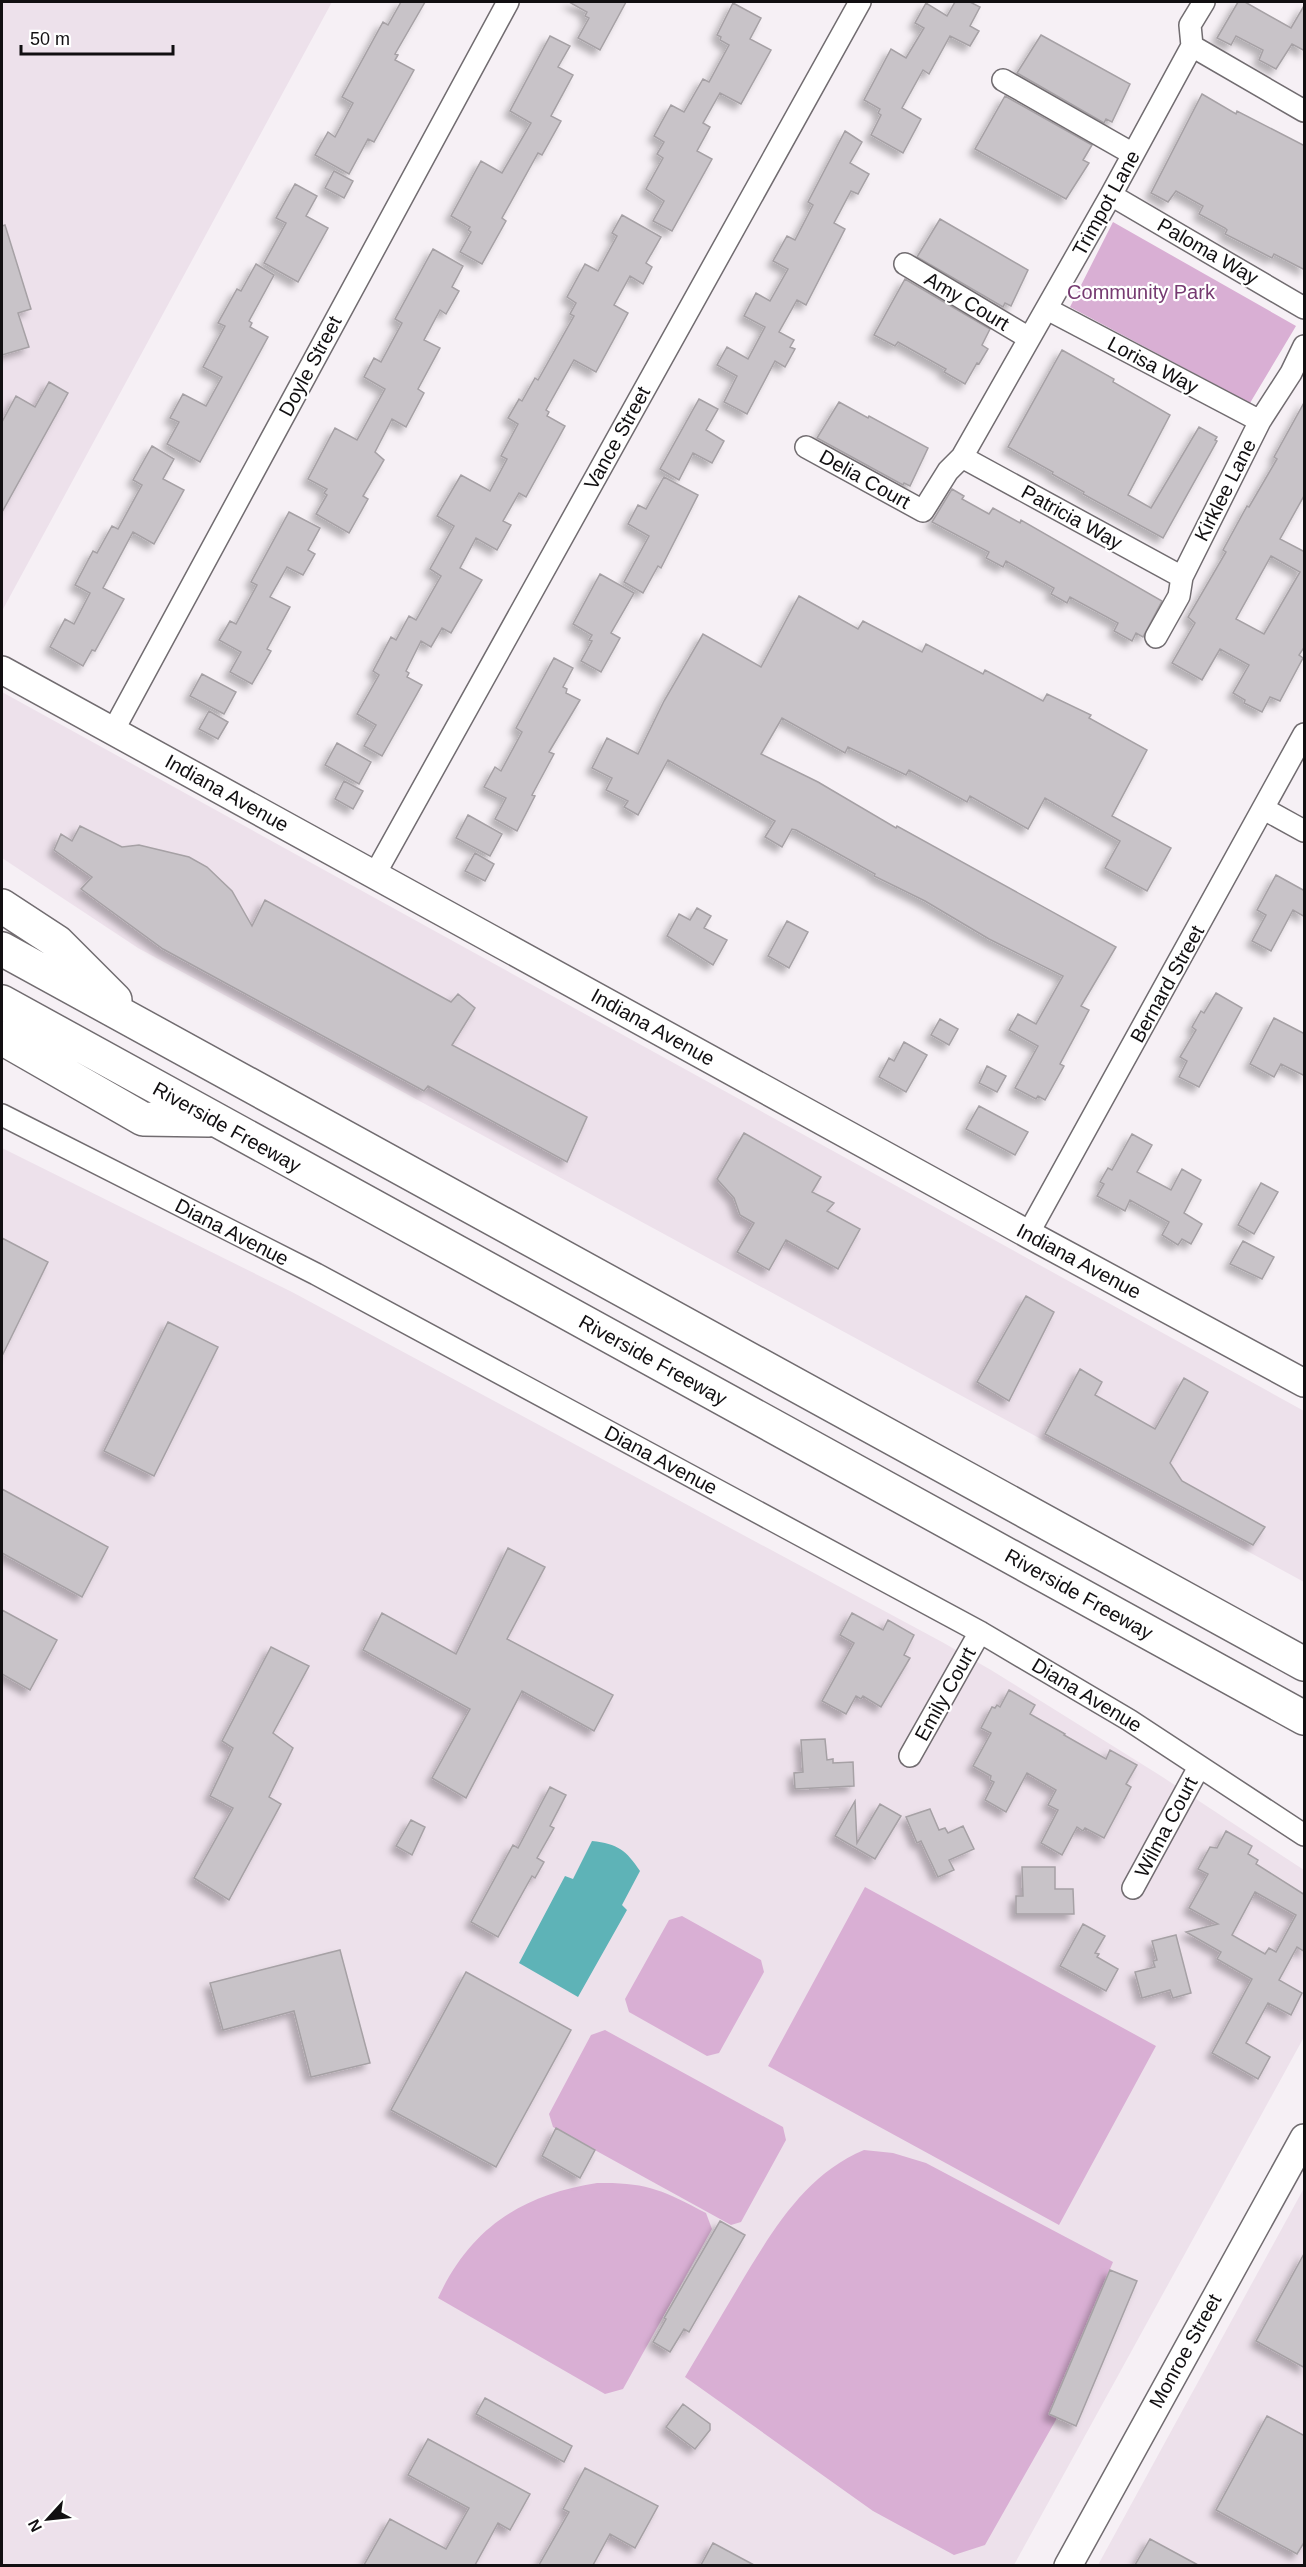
<svg xmlns="http://www.w3.org/2000/svg" width="1306" height="2567" viewBox="0 0 1306 2567" font-family="Helvetica,sans-serif">
<style>
.built{fill:#ede1eb}
.green{fill:#d9afd4}
.water{fill:#5eb3b7}
.building{fill:#c8c3c8;stroke:#a6a1a5;stroke-width:1.5;fill-rule:evenodd;filter:url(#shadow)}
.lines{fill:none;stroke-linecap:round;stroke-linejoin:round}
.minor-casing{stroke:#716c70;stroke-width:24}
.tertiary-casing{stroke:#716c70;stroke-width:30}
.motorway-casing{stroke:#716c70;stroke-width:36}
.minor{stroke:#fff;stroke-width:21}
.tertiary{stroke:#fff;stroke-width:27}
.motorway{stroke:#fff;stroke-width:33}
.labels{text-anchor:middle;stroke-width:4.5;stroke-linejoin:round;paint-order:stroke}
.street-label{font-size:20px;fill:#110f11;stroke:#fff}
.park-label{font-size:20px;fill:#763a71;stroke:#fff}
</style>
<defs>
<filter id="shadow"><feDropShadow dx="-5.5" dy="5.5" stdDeviation="3" flood-color="#0004"/></filter>
</defs>
<rect width="100%" height="100%" fill="#f6f0f5"/>
<path class="built" d="M2 2H332L2 611Z
M2 692 1304 1411V1582L138 948 2 858Z
M2 1148 292 1292 942 1642 991 1670 1161 1776 1304 1870V2037L1014 2565H2Z
M1304 2188V2565H1098Z"/>
<path class="green" d="M1113 222 1296 326 1250 403 1070 307Z
M865 1887 1156 2046 1059 2225 768 2066Z
M682 1916 761 1960 764 1972 719 2053 707 2056 629 2012 625 1999 669 1920Z
M605 2030 783 2127 786 2140 741 2222 731 2225 553 2127 549 2114 591 2035Z
M864 2150 893 2153 926 2163 1113 2262 1049 2414 1057 2418 985 2545 954 2555 873 2511 685 2377C703 2347 721 2316 739 2286 771 2233 804 2175 864 2150Z
M597 2183C646 2182 663 2190 706 2213L712 2229 623 2389 605 2394 438 2298C471 2227 522 2195 597 2183Z"/>
<path class="water" d="M592 1841C618 1844 626 1850 640 1871L622 1905 627 1910 578 1997 519 1963 565 1876 573 1879Z"/>
<path class="building" d="M401 2H425L395 54 398 55 395 60 414 70 374 142 368 139 349 174 315 155 328 132 335 137 353 103 342 97 383 22 388 25Z
M569 2H626L600 50 578 38 589 18 585 16 587 12Z
M955 2H970L980 7 970 26 979 31 970 46 950 36 929 74 923 70 902 108 921 119 903 153 871 135 881 115 878 113 880 109 864 100 891 49 906 58 924 28 915 23 926 3 947 16Z
M1238 2H1245L1291 28 1305 4V51L1292 44 1276 69 1259 60 1263 50 1236 36 1231 45 1217 38Z
M733 3 761 18 750 39 771 50 741 104 720 93 703 123 710 127 697 151 712 159 672 231 653 221 664 201 646 189 663 158 657 154 664 142 654 136 671 105 684 112 703 79 709 82 729 45 720 40 721 37 717 35Z
M1041 35 1130 84 1112 122 1106 119 1104 123 1017 73Z
M550 36 570 46 558 67 573 75 551 116 561 121 542 155 538 153 502 218 506 221 482 264 460 252 471 232 468 230 470 227 451 216 481 161 502 173 531 123 510 111Z
M1202 94 1236 114 1237 111 1305 146V270L1274 254 1272 258 1225 234 1227 230 1225 228 1199 214 1203 206 1176 191 1168 202 1151 193Z
M1005 96 1092 145 1083 160 1089 163 1066 199 975 149Z
M845 131 862 142 850 163 869 174 858 194 851 191 834 223 845 229 806 305 797 300 779 332 794 340 790 347 795 349 785 367 775 361 747 414 724 402 737 376 717 365 727 347 748 359 765 327 744 316 756 293 770 301 788 269 773 261 787 236 795 240 813 205 808 202Z
M334 171 353 181 344 198 325 188Z
M295 184 317 196 306 216 328 228 298 282 264 263 286 223 276 218Z
M622 215 661 237 646 263 652 267 643 284 630 276 614 305 628 313 596 372 574 360 546 410 549 412 547 416 565 426 526 497 519 493 503 521 511 525 497 550 476 538 460 568 482 580 451 633 442 628 431 647 421 641 406 671 409 673 407 677 422 685 382 756 364 746 376 725 357 714 379 675 373 671 391 637 396 640 409 616 416 620 441 576 430 569 454 526 437 516 461 475 490 491 507 459 501 456 518 424 508 418 519 399 522 401 535 378 538 380 574 316 570 314 576 303 567 297 585 264 598 271 617 236 612 233Z
M940 219 1028 270 1011 306 1005 303 1003 307 917 257Z
M5 225 31 309 18 313 29 347 2 355V226Z
M433 249 463 266 452 287 459 291 446 314 440 310 424 340 440 348 418 389 424 393 406 427 392 419 375 452 384 460 363 496 368 499 349 533 316 514 327 495 324 493 327 489 308 479 335 428 357 440 385 389 364 377 374 358 381 362 402 323 395 319Z
M256 264 274 275 249 321 252 323 250 327 268 337 200 462 167 444 179 422 170 418 183 394 206 406 222 377 203 367 225 326 218 323 237 289 241 291Z
M905 279 990 329 982 345 988 349 979 364 977 363 965 384 944 372 946 369 898 342 895 346 874 335Z
M1062 350 1114 379 1113 382 1170 415 1128 495 1151 508 1199 427 1217 437 1215 440 1217 441 1163 538 1083 494 1084 492 1052 474 1053 472 1008 447Z
M49 382 68 393 2 512V422L16 396 35 407Z
M699 399 718 409 706 430 724 441 712 463 693 453 679 480 660 469Z
M1305 401V494L1280 539 1305 552V646L1299 655 1303 658 1280 701 1270 697 1262 712 1244 703 1245 700 1233 693 1249 665 1220 649 1202 680 1172 663 1195 623 1188 617 1226 552 1223 550 1247 506 1249 507 1277 459 1274 457ZM1271 556 1300 572 1264 634 1236 619Z
M839 402 868 418 869 416 928 448 910 486 904 483 903 485 817 438Z
M152 446 174 459 163 479 184 490 154 544 133 532 103 588 124 599 95 651 92 650 83 666 50 647 65 619 74 624 90 593 75 585 93 551 97 553 112 526 118 529 142 485 133 480Z
M664 477 698 495 661 568 658 566 643 593 624 582 649 536 628 524 638 505 646 509Z
M952 489 964 496 962 499 989 514 993 508 1020 523 1021 520 1162 601 1143 637 1136 633 1132 641 1114 631 1118 623 1070 597 1067 603 1051 594 1054 588 1006 561 1003 567 986 558 989 552 932 522Z
M289 512 320 528 308 550 315 554 303 575 287 567 270 597 290 607 267 649 271 651 252 684 230 672 241 652 219 640 230 621 236 624 257 585 251 582Z
M600 574 634 593 611 633 620 638 601 672 581 661 592 641 589 640 592 635 573 624Z
M799 596 858 629 863 621 922 652 926 644 983 674 985 670 1043 701 1047 694 1091 715 1089 718 1147 750 1112 816 1171 848 1147 891 1105 868 1120 841 1045 798 1028 829 970 796 967 802 909 770 906 775 848 747 845 753 782 718 761 754 818 782 896 828 897 826 1116 947 1081 1006 1089 1010 1060 1064 1064 1066 1045 1100 1038 1096 1036 1099 1015 1088 1038 1046 1009 1030 1018 1014 1036 1024 1063 976 989 939 925 901 874 876 875 874 796 830 792 829 782 847 765 837 775 821 668 760 638 815 624 807 628 801 606 790 612 778 592 768 607 738 638 754 664 701 703 634 761 667Z
M554 658 573 668 563 687 567 689 566 693 580 700 549 752 554 754 532 795 535 796 517 831 495 819 506 798 484 787 495 767 501 771 522 732 516 728Z
M202 674 236 692 224 714 190 696Z
M209 711 228 722 218 739 199 729Z
M337 743 371 762 359 784 325 765Z
M344 781 363 791 353 809 335 799Z
M468 815 502 834 490 856 456 838Z
M80 826 122 847 139 845 189 857 207 867 232 891 252 926 265 900 451 1002 458 994 475 1008 452 1045 587 1117 567 1162 428 1086 424 1091 163 949 81 889 92 877 54 850 61 834 72 841Z
M475 853 494 864 485 881 465 871Z
M1276 875 1305 891V917L1293 910 1271 951 1252 941 1266 915 1257 910Z
M697 908 711 916 704 928 727 940 713 965 667 936 679 914 690 920Z
M787 921 808 932 789 968 768 956Z
M1216 993 1242 1008 1199 1087 1179 1077 1187 1061 1180 1057 1196 1030 1192 1027 1201 1011 1204 1013Z
M1274 1018 1305 1034V1076L1281 1064 1274 1077 1250 1064Z
M940 1019 958 1029 949 1045 931 1035Z
M904 1042 927 1055 906 1092 879 1077 889 1058 894 1061Z
M987 1066 1006 1076 997 1092 979 1083Z
M979 1106 1028 1132 1015 1155 966 1129Z
M744 1133 821 1177 812 1192 834 1203 827 1211 860 1229 838 1269 786 1240 769 1270 737 1252 754 1223 740 1215 734 1198 717 1179Z
M1132 1134 1152 1145 1137 1172 1171 1190 1182 1169 1201 1180 1184 1213 1202 1224 1191 1244 1182 1239 1178 1245 1162 1235 1169 1222 1130 1200 1125 1211 1097 1196 1104 1184 1100 1182 1108 1168 1112 1170Z
M1261 1183 1278 1192 1254 1234 1238 1225Z
M2 1238 48 1262 2 1356Z
M1243 1241 1274 1257 1262 1279 1230 1264Z
M1026 1296 1054 1312 1009 1401 977 1382Z
M168 1322 218 1347 154 1476 104 1451Z
M1080 1369 1102 1382 1095 1395 1155 1429 1184 1378 1208 1392 1170 1463 1182 1481 1265 1527 1253 1545 1045 1434Z
M2 1489 108 1547 82 1597 2 1553Z
M508 1548 545 1567 507 1639 613 1695 594 1731 522 1691 466 1798 432 1778 470 1709 363 1650 382 1613 456 1654Z
M2 1610 57 1640 30 1690 2 1674Z
M852 1613 883 1630 888 1620 914 1635 904 1655 910 1658 881 1707 863 1696 861 1699 856 1696 846 1714 822 1701 854 1643 840 1635Z
M271 1647 309 1666 273 1733 293 1748 269 1797 281 1804 229 1900 194 1878 233 1808 210 1796 233 1748 222 1741Z
M1009 1690 1035 1705 1030 1714 1065 1734 1064 1735 1106 1759 1110 1750 1137 1765 1126 1784 1131 1787 1104 1838 1085 1828 1083 1831 1077 1827 1062 1855 1041 1843 1058 1810 1048 1805 1056 1790 1027 1773 1006 1812 985 1800 994 1782 990 1780 991 1776 973 1766 991 1733 981 1728 992 1707 995 1708 997 1705 1000 1707Z
M825 1739 827 1760 833 1759V1763L853 1762 854 1786 795 1789 794 1773 803 1772 801 1740Z
M550 1787 566 1795 550 1826 554 1828 537 1858 544 1862 535 1878 532 1876 498 1937 471 1922 513 1845 518 1848Z
M855 1801 857 1843 880 1804 901 1816 875 1859 835 1836Z
M930 1809 939 1830 945 1828 948 1833 963 1826 974 1849 949 1860 954 1870 938 1877 921 1841 917 1843 906 1817Z
M411 1820 425 1827 412 1855 396 1846Z
M1226 1831 1252 1846 1248 1854 1258 1860 1256 1864 1305 1895V1952L1297 1947 1279 1980 1302 1993 1291 2015 1268 2003 1246 2043 1270 2057 1258 2079 1212 2053 1252 1979 1217 1959 1221 1952 1186 1932 1218 1924 1189 1908 1208 1874 1198 1869 1210 1847 1217 1848ZM1255 1892 1296 1915 1276 1952 1269 1948 1265 1954 1232 1935Z
M1022 1867H1055V1889H1073L1074 1914H1016V1896H1023Z
M1083 1924 1105 1936 1095 1953 1099 1954 1097 1957 1118 1969 1106 1991 1060 1966Z
M1176 1935 1191 1993 1173 1998 1170 1990 1142 1998 1135 1972 1155 1967 1153 1961 1157 1960 1152 1941Z
M340 1950 370 2063 311 2077 294 2011 223 2030 210 1983Z
M466 1972 571 2030 496 2167 391 2110Z
M556 2128 595 2150 580 2178 542 2156Z
M720 2221 745 2235 689 2332 684 2329 670 2352 653 2342 666 2319 664 2318Z
M1305 2252V2368L1256 2341Z
M1110 2270 1137 2281 1076 2426 1049 2414Z
M485 2398 572 2446 564 2462 476 2414Z
M683 2404 710 2424V2430L695 2449 666 2427Z
M1267 2416 1305 2436V2541L1297 2554 1216 2510Z
M428 2439 530 2494 510 2530 498 2523 475 2565H364L390 2519 446 2549 469 2508 408 2475Z
M585 2468 658 2506 635 2548 610 2534 593 2565H539L569 2512 563 2509Z
M1150 2539 1198 2565H1135Z
M713 2543 754 2565H701Z"/>
<g class="lines">
<defs>
<path id="minor" d="M1192 46 1304 111
M1192 46 1190 25 1204 2
M1003 80 1133 154
M1111 195 1304 308
M905 264 1029 338
M1047 309 1260 421
M806 447 923 511 948 471 962 457 1111 195 1192 46
M962 457 1182 577
M1156 637 1179 596 1182 577 1260 421 1291 373 1304 346
M113 731 508 2
M1264 809 1304 831
M375 874 860 2
M2 1115 316 1274 980 1632 1129 1720 1304 1835
M1028 1234 1304 734
M910 1756 980 1632
M1133 1888 1199 1767"/>
<path id="tertiary" d="M2 670 1028 1234 1304 1383
M1068 2566 1304 2138"/>
<path id="motorway" d="M2 906 57 942 115 1000
M2 949 1304 1664
M2 1002 1304 1718
M2 1038 143 1119 209 1120"/>
</defs>
<use href="#minor" class="minor-casing"/>
<use href="#tertiary" class="tertiary-casing"/>
<use href="#motorway" class="motorway-casing"/>
<use href="#minor" class="minor"/>
<use href="#tertiary" class="tertiary"/>
<use href="#motorway" class="motorway"/>
</g>
<g class="labels">
<g class="street-label">
<text transform="translate(1106 203) rotate(-61)" y="7">Trimpot Lane</text>
<text transform="translate(1208 251) rotate(30)" y="7">Paloma Way</text>
<text transform="translate(967 301) rotate(31)" y="7">Amy Court</text>
<text transform="translate(1153 365) rotate(28)" y="7">Lorisa Way</text>
<text transform="translate(310 366) rotate(-62)" y="7">Doyle Street</text>
<text transform="translate(617 438) rotate(-61)" y="7">Vance Street</text>
<text transform="translate(865 479) rotate(29)" y="7">Delia Court</text>
<text transform="translate(1225 490) rotate(-63)" y="7">Kirklee Lane</text>
<text transform="translate(1072 517) rotate(29)" y="7">Patricia Way</text>
<text transform="translate(227 793) rotate(29)" y="7">Indiana Avenue</text>
<text transform="translate(1167 984) rotate(-61)" y="7">Bernard Street</text>
<text transform="translate(653 1027) rotate(29)" y="7">Indiana Avenue</text>
<text transform="translate(227 1127) rotate(29)" y="7">Riverside Freeway</text>
<text transform="translate(232 1232) rotate(27)" y="7">Diana Avenue</text>
<text transform="translate(1079 1261) rotate(28)" y="7">Indiana Avenue</text>
<text transform="translate(653 1360) rotate(29)" y="7">Riverside Freeway</text>
<text transform="translate(661 1460) rotate(28)" y="7">Diana Avenue</text>
<text transform="translate(1079 1594) rotate(29)" y="7">Riverside Freeway</text>
<text transform="translate(945 1694) rotate(-61)" y="7">Emily Court</text>
<text transform="translate(1087 1695) rotate(31)" y="7">Diana Avenue</text>
<text transform="translate(1166 1827) rotate(-62)" y="7">Wilma Court</text>
<text transform="translate(1185 2351) rotate(-61)" y="7">Monroe Street</text>
</g>
<g class="park-label">
<text x="1141" y="299">Community Park</text>
</g>
</g>
<rect width="1306" height="2567" fill="none" stroke="#110f11" stroke-width="6"/>
<g transform="translate(48 2519) rotate(243)" stroke="#ffffff" stroke-width="4.5" paint-order="stroke">
<path d="M0-4.5L10 22L0 15L-10 22Z" fill="#110f11"/>
<text y="-9" font-size="16" font-weight="bold" text-anchor="middle" fill="#110f11">N</text>
</g>
<path d="M21 45v9h152v-9" fill="none" stroke="#110f11" stroke-width="3"/>
<text x="30" y="45" font-size="18" fill="#110f11" stroke="#ffffff" stroke-width="4.5" paint-order="stroke">50 m</text>
</svg>
